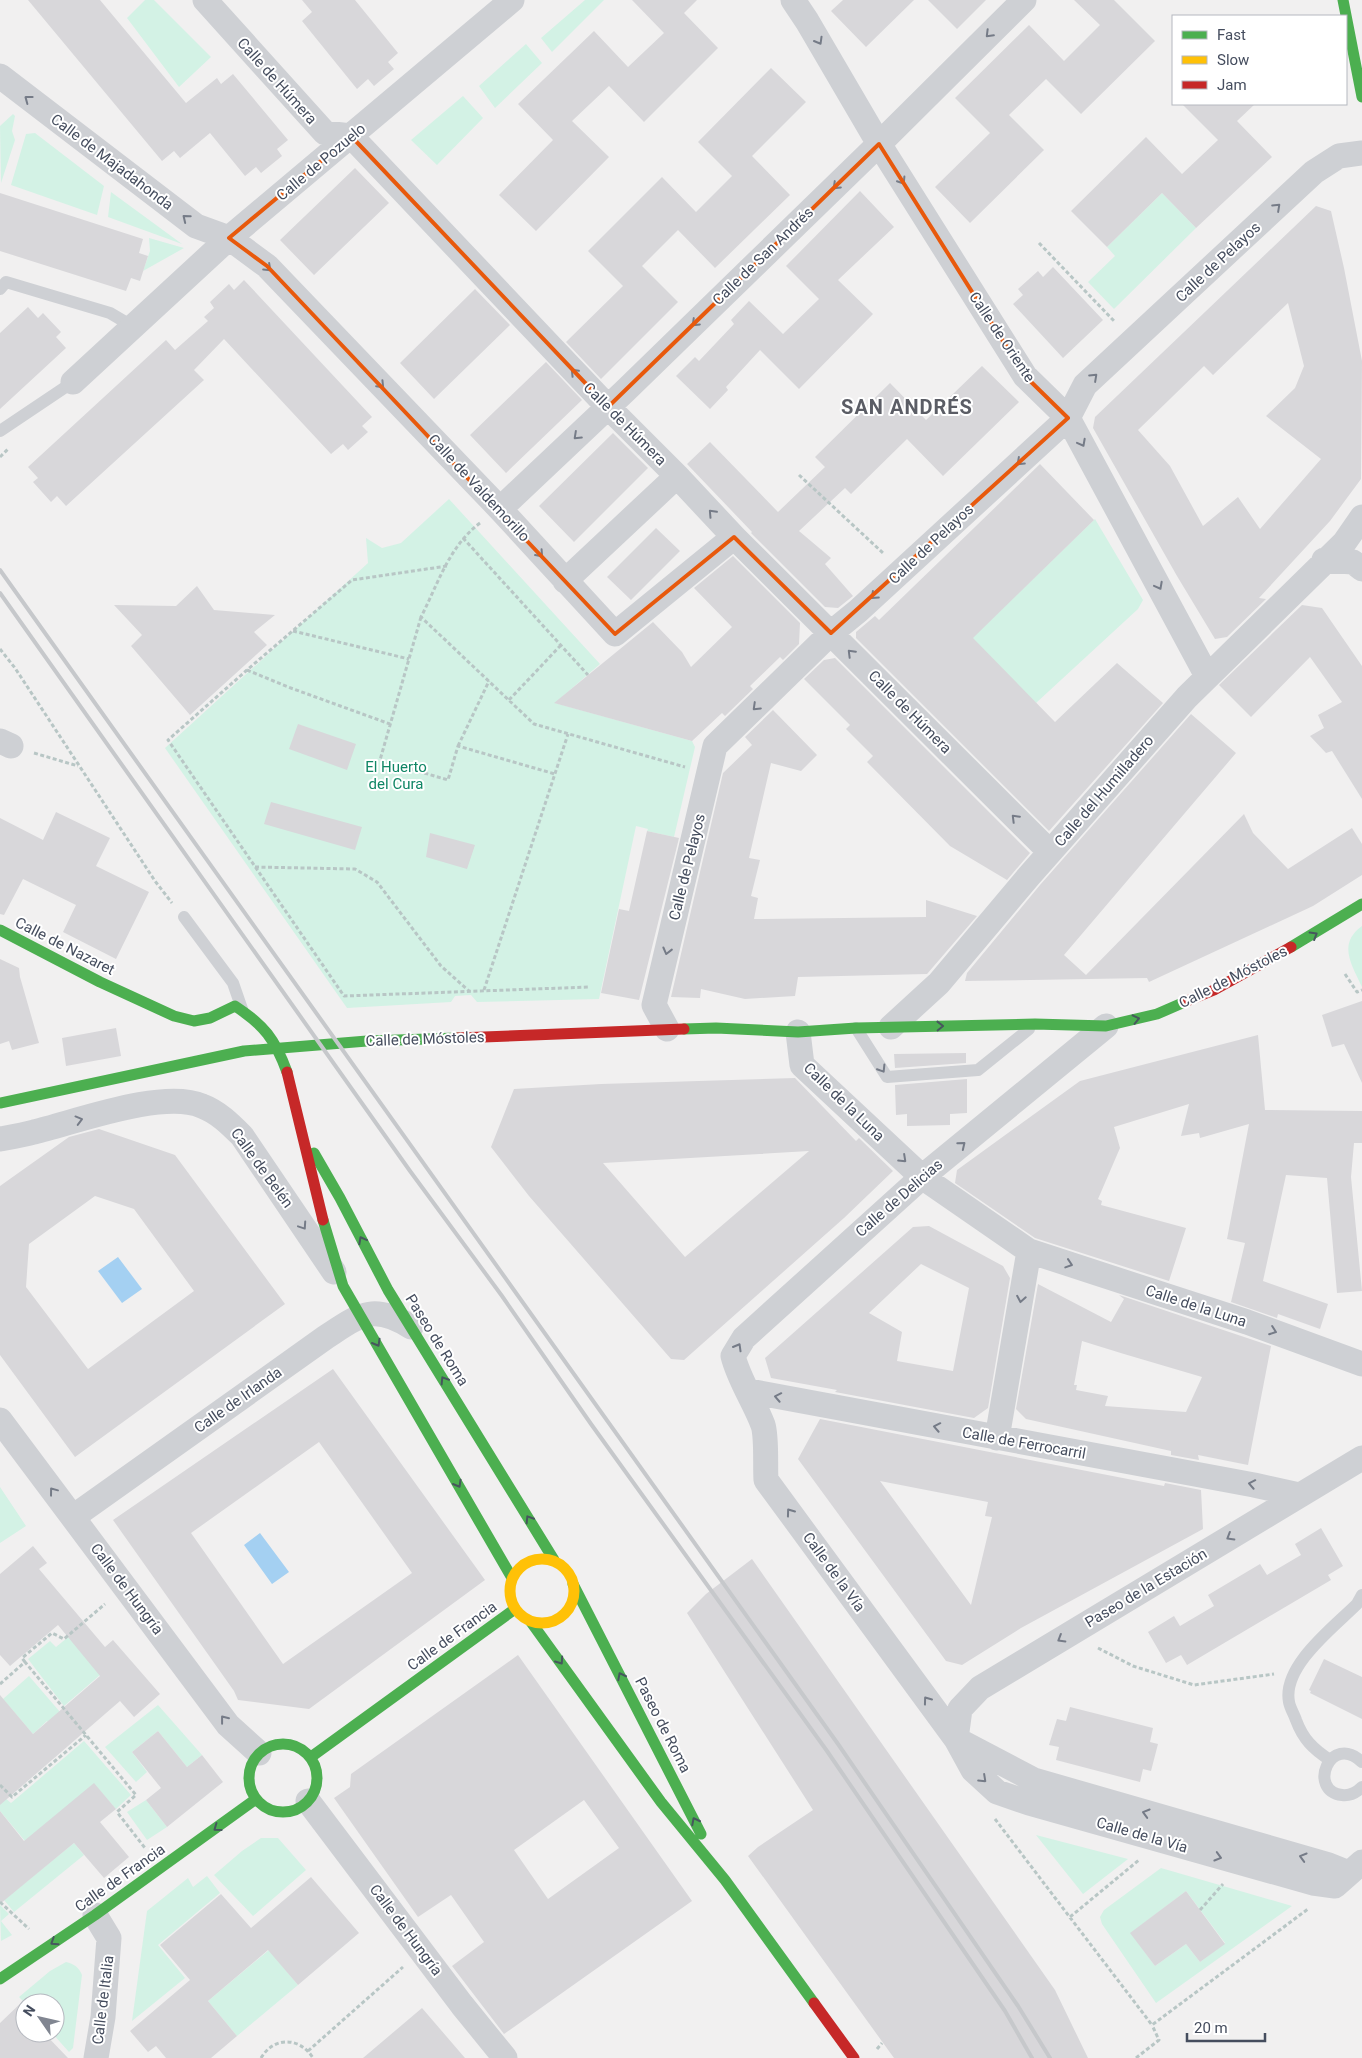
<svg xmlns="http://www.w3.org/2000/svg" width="1362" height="2058" viewBox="0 0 1362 2058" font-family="Roboto,sans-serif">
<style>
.green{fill:#d3f2e5;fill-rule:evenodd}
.water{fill:#a4d0f2}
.building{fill:#d8d7da;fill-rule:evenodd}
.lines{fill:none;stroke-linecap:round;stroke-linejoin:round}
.path{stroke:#b8c6c5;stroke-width:3;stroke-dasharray:4 2.5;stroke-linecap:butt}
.lane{stroke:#ced0d4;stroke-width:12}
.street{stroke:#ced0d4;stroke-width:25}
.fast{stroke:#4caf50;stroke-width:11}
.slow{stroke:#ffc107;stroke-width:11}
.jam{stroke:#c62828;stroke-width:11}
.rail{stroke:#c6c8cb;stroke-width:4}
.oneway{stroke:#757b87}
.oneway2{stroke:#46575d}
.marked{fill:none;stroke:#e8590c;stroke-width:4;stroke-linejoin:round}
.labels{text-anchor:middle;stroke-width:4;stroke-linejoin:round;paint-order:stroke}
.street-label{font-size:15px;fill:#454d5e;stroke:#fff}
.park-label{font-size:15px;fill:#108665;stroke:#fff}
.district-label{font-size:20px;font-weight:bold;letter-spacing:1px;fill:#5b5d65;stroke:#fff}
</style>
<rect width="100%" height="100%" fill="#f1f0f0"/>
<path class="green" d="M145 0H154L211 57 179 87 127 18Z
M585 0H604L552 52 541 38Z
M526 44 542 63 495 108 479 86Z
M463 96 483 118 437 165 411 140Z
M13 114 15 116 12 131 15 140 1 183 0 126Z
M35 133 104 186 97 215 11 185 26 134Z
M111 192 182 244 108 217Z
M1162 193 1196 228 1114 309 1088 282 1115 256 1107 247Z
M149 238 184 248 143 271 150 251Z
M449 499 600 664 555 703 692 741 695 747 674 837 647 831 648 829 636 826 599 999 477 1002 471 995 455 996 451 1002 347 1008 165 748 368 563 366 538 382 548 401 543Z
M1095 519 1143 600 1138 609 1036 703 968 642Z
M1362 926V987C1352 965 1337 944 1362 926Z
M0 1487 26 1526 0 1543Z
M84 1624 100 1675 64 1706 28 1659 50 1641 56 1647Z
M29 1676 79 1734 66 1743 47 1721 33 1734 3 1699Z
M158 1705 202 1755 187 1767 158 1731 132 1752 147 1772 136 1782 105 1747Z
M84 1741 131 1795 116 1809 94 1784 25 1841 0 1811V1801L4 1797 11 1803Z
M146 1800 167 1827 147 1840 127 1812Z
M1036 1835 1128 1859 1083 1894Z
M261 1838H278L306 1870 253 1916 214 1875 242 1851Z
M74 1843 84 1855 14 1912 4 1900Z
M1161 1868 1292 1906 1156 2003 1102 1924 1100 1917 1104 1910ZM1186 1891 1225 1943 1200 1962 1186 1944 1155 1966 1131 1933Z
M207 1876 220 1893 158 1945 185 1978 132 2021 147 1911 188 1878 193 1887Z
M0 1905 9 1914 1 1921 12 1935 1 1941Z
M269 1950 298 1985 237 2036 208 2001Z
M66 1962C74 1964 79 1967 82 1975L73 2048 69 2052 52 2033H55V2003H25L19 1997 50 1971Z"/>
<path class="water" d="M118 1257 142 1289 122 1303 98 1271Z
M260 1533 289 1572 272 1584 244 1545Z"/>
<path class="building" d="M28 0H100L186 103 217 78 221 84 233 74 288 140 277 149 282 156 261 173 256 167 245 176 210 133 180 158 174 151 162 161Z
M302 0H355L398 53 388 62 394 69 374 86 368 79 357 89 302 21 312 12Z
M632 0H697L684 13 718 48 644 122 609 86 572 121 609 157 536 231 499 195 553 140 518 104 594 31 628 67 664 33Z
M843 0H914L866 47 831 11Z
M928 0H986L957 29Z
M1074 0H1114L1155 41 1081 114 1046 79 1009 115 1044 150 970 223 935 187 990 133 955 98 1029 25 1064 61 1100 25Z
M771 68 806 102 752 156 790 195 715 268 678 230 642 266 678 302 601 379 566 342 623 286 588 251 662 177 696 212 732 176 698 142Z
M1182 104H1255L1237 121 1272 157 1196 228 1162 193 1107 247 1071 211 1146 137 1182 174 1218 140Z
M355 168 389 203 314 275 280 240Z
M860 191 894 227 838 280 873 314 799 389 760 350 726 387 728 390 710 409 676 376 695 357 699 361 734 324 731 320 749 301 783 334 819 299 786 266Z
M0 193 143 239 139 253 148 256 140 281 131 278 126 291 0 251Z
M1316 206 1331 211 1344 268 1362 361 1361 479 1330 521 1259 598 1266 599 1227 637 1215 639 1177 576 1093 428 1095 417ZM1288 303 1304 366 1295 388 1266 416 1321 459 1260 529 1238 497 1203 526 1170 466 1138 430 1204 366 1213 375Z
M1053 267 1103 320 1063 358 1013 304 1023 295 1018 289 1038 271 1043 277Z
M244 280 372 417 362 426 368 432 348 450 343 444 331 454 224 339 194 370 204 380 66 506 57 496 51 502 33 482 38 478 28 467 166 340 175 350 208 321 204 317 214 308 210 302 229 284 234 290Z
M475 289 510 325 434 399 400 363Z
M28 307 38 318 43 313 61 332 56 337 66 348 0 409V333Z
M546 362 582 400 506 473 470 435Z
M982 366 1019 402 943 476 907 439 851 494 845 488 799 531 831 558 825 564 853 596 838 608 825 607 751 533 752 532 687 464 710 442 778 512 825 467 815 457 890 383 926 420Z
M613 433 648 468 574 542 539 506Z
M1040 464 1094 520 973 638 1055 722 1117 663 1163 703 1049 831 856 638V632L875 616 879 620Z
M656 528 680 551 631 600 607 577Z
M733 556 800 623 799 644 783 660 780 657 750 686 753 689 725 716 722 713 692 741 554 703 653 622 682 652 691 667 732 627 694 588Z
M197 586 214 610 275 615 254 632 267 645 190 715 131 646 142 635 114 605 176 606Z
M1302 605 1322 608 1362 666V799L1332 751 1326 753 1310 736 1324 728 1318 715 1342 702 1310 657 1251 717 1219 685Z
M835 658 1030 853 1007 880 950 846 867 762 873 756 846 729 850 725 804 679 824 660Z
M773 710 817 755 801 771 771 763 749 858 760 860 751 896 758 898 754 919 926 917V900L977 916 927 974 798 977 795 996 745 999 701 989 700 998 671 997 723 773 752 745 745 737Z
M1191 714 1236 753 1064 955 1086 975 1244 814 1253 833 1288 869 1352 828 1362 844V875L1313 906 1149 982 1147 978 965 981 967 973 1040 885Z
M298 724 356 744 347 770 289 749Z
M271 802 362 827 355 850 264 824Z
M56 812 110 838 96 866 149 892 116 959 63 932 76 905 23 879 4 915 0 914V818L43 840Z
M647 831 679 838 639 1000 601 993 619 909 629 911Z
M430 833 475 845 467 869 426 857Z
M0 959 19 968 20 977 39 1043 12 1050 9 1041 0 1044Z
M1362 1001V1083L1344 1044 1332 1047 1322 1015Z
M116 1028 121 1056 66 1066 62 1038Z
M1258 1035 1265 1110 1362 1111V1143H1354L1351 1177 1362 1291 1337 1293 1327 1178 1286 1175 1263 1281 1328 1304 1320 1329 1278 1314 1277 1318 1231 1302 1245 1243 1227 1239 1249 1124 1200 1138 1199 1133 1181 1136 1189 1104 1114 1127 1120 1148 1098 1199 1102 1201 1101 1205 1186 1228 1169 1281 1035 1238 955 1183 957 1170 1080 1081Z
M966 1053V1063L895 1068 894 1054Z
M795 1078 856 1141 859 1138 893 1171 844 1218 684 1360 671 1359 529 1196 491 1147 514 1089 601 1084ZM809 1151 685 1257 603 1163 725 1156Z
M967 1079V1113L950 1114V1125L907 1126V1114L896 1115 895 1085Z
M99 1129 175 1155 285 1304 75 1457 0 1355V1186L69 1137ZM95 1196 134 1209 194 1291 88 1369 26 1287 29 1244Z
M929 1226 1003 1266 1010 1278 988 1408 974 1418 835 1392 837 1390 771 1378 765 1358 913 1227ZM921 1264 969 1288 953 1371 897 1361 902 1332 869 1313Z
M1038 1284 1111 1322 1124 1299 1119 1295 1271 1346 1248 1465 1198 1455 1199 1460 1171 1455V1451L1026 1419 1016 1409ZM1082 1341 1124 1354 1202 1377 1186 1412 1105 1406 1108 1396 1076 1390 1077 1385H1074Z
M333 1369 485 1580 309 1709 238 1700 234 1691 113 1520ZM319 1442 412 1573 283 1664 191 1533Z
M820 1419 1164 1486 1165 1483 1201 1490 1203 1529 1021 1628 962 1665 946 1661 798 1459ZM880 1481 988 1502 985 1516 992 1517 971 1605Z
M1321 1528 1343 1566 1328 1575 1331 1580 1187 1665 1181 1655 1166 1663 1148 1632 1174 1616 1180 1626 1214 1606 1208 1595 1260 1564 1267 1575 1301 1555 1295 1544Z
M33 1546 47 1563 39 1569 105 1647 113 1640 160 1694 134 1717 120 1701 0 1805V1695L33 1734 100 1676 58 1625 10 1666 0 1655V1574Z
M752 1559 1055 1990 1088 2058H894L748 1856 758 1847 813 1810 687 1613 706 1594Z
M518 1655 692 1901 504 2034 452 1966 484 1942 451 1895 418 1917 334 1798 350 1787 351 1774ZM584 1800 619 1848 548 1899 514 1850Z
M1324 1659 1362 1677V1719L1310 1693 1311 1691 1309 1690Z
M1070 1707 1153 1728 1150 1742 1158 1744 1151 1771 1143 1769 1140 1782 1056 1760 1059 1747 1049 1745 1057 1719 1066 1721Z
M158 1731 187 1767 202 1755 223 1782 167 1827 146 1800 161 1788 132 1752Z
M94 1783 116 1809 100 1822 129 1857 104 1878 74 1843 0 1904V1811L24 1841Z
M311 1877 359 1933 298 1985 268 1950 208 2001 237 2036 211 2058H166L156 2046 148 2052 130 2031 190 1980 160 1945 221 1894 251 1928Z
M1186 1891 1225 1944 1200 1962 1186 1944 1155 1966 1130 1933Z
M25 1999V2033H44L68 2058H0V2023Z
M422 2008 465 2058H363Z"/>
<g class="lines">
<path class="path" d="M1039 243 1115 322
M0 457 8 449
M799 475 883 553
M480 523C449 546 438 584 421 617L534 724 685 767
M463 538 588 675
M447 566 352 580 247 670 168 740 344 996 589 987
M421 617 380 760 448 780 458 746 555 774
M293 631 409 659
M0 649 15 668 155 881 172 903
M247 670 288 687 390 724
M509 700 561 645
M458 746 489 681
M34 753 78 766
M255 867 355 869 377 882 441 966 469 991
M1345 974 1357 992 1362 990
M484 990 568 734
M1098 1648 1133 1666 1194 1685 1274 1674
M25 1662 22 1658 52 1633 64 1639 105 1604
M0 1684 25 1662 136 1795 117 1812 145 1848
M0 1785 12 1797 86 1735
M995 1819 1152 2025 1308 1909
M0 1902 29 1929
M1200 1910 1223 1884
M1070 1917 1139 1860
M877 2049 882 2043
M308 2051 403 1967
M261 2058C274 2036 300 2037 313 2058
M1136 2058 1159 2040 1152 2025"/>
<path class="lane" d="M0 289 6 282 110 313 132 326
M0 431 73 382
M184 917 233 983 242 1009
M856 1028 887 1077 978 1070 1029 1029
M1330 1760C1313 1749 1303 1739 1296 1720 1294 1714 1290 1708 1289 1702 1282 1666 1334 1627 1357 1604L1362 1595
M1362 1762C1330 1732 1307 1791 1342 1795 1350 1796 1356 1793 1362 1787"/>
<path class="street" d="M205 0 325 133 351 136 608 407 677 476 734 537 1050 852
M793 0 807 21 879 144 1025 376 1068 418 1207 676
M0 76 196 226 229 238 267 266 500 509 615 634 734 537
M73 382 229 238 512 0
M500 509 625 391 879 144 1024 0
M1324 560 1353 562 1362 569
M565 581 677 476
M0 741 11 746
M1106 1026 922 1177 744 1338 733 1356C739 1380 754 1401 763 1425 767 1437 765 1465 766 1480L956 1739 973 1770 997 1792 1029 1803 1313 1883 1335 1886 1362 1862
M891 1027 939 983 1029 876 1187 697 1344 543 1362 517
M667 1029 654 1005 715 746 831 633 858 611 1068 418 1085 385 1314 172 1339 156 1362 153
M798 1032 802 1065 922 1177 1029 1251 1247 1322 1362 1364
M0 1139C11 1137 23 1135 34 1132 76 1122 163 1089 202 1106 218 1112 230 1124 242 1136L334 1272
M749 1391 1254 1485 1299 1495
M0 1420 228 1725 259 1753
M997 1438 1029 1251
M73 1517 326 1337C360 1315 373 1303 411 1327
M956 1739 960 1709 980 1688 1362 1458
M956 1739 1034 1780 1329 1865 1349 1873
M308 1801 462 2005 505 2058
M95 1915 109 1938 103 2017 96 2058"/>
<path class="fast" d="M1343 0 1362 97
M0 930 100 982 174 1016 194 1021 210 1018 235 1006C264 1025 275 1039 287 1072
M1291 947 1362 904
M684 1029 716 1028 798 1032 856 1028 1035 1024 1106 1026 1157 1014 1187 1001
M0 1103 244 1051 367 1041 457 1038
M314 1153 340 1198 388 1290 554 1560
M323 1220 343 1286 512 1578
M573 1584 701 1834
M531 1622 661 1802 725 1880 814 2003
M249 1778a34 34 0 1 1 68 0a34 34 0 1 1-68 0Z
M311 1757 515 1609
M0 1979 95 1915 256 1799"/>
<path class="slow" d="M510 1591a32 32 0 1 1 64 0a32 32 0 1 1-64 0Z"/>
<path class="jam" d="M1187 1001 1214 990 1291 947
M457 1038 684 1029
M287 1072 323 1220
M814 2003 854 2058"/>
<path class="rail" d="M0 570 838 1744 1018 2006 1050 2058
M0 593 410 1171 502 1296 591 1424 827 1751 1005 2011 1032 2058"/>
</g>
<defs><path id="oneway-chevron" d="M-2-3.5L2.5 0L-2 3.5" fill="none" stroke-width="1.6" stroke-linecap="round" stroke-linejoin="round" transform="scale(1.25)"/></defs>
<g class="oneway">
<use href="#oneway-chevron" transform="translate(989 34) rotate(135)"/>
<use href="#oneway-chevron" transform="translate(819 41) rotate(60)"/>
<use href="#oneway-chevron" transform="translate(28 99) rotate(-143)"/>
<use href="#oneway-chevron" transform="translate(902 181) rotate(58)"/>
<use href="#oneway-chevron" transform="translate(836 186) rotate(136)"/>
<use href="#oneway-chevron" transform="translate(1277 207) rotate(-43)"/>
<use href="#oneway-chevron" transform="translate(186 218) rotate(-141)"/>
<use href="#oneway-chevron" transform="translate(268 268) rotate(43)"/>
<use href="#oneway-chevron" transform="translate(695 323) rotate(136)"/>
<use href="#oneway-chevron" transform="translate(574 372) rotate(-134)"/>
<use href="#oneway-chevron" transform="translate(1094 377) rotate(-43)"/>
<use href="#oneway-chevron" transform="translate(381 385) rotate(46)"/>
<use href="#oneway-chevron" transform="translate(577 436) rotate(137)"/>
<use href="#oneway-chevron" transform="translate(1082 443) rotate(62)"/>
<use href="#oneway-chevron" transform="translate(1020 462) rotate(137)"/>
<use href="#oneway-chevron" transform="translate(712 513) rotate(-133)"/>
<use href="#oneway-chevron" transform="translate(540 554) rotate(48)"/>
<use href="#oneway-chevron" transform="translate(1159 586) rotate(62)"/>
<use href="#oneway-chevron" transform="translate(874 596) rotate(138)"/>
<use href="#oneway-chevron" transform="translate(851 653) rotate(-135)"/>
<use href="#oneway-chevron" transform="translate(756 707) rotate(136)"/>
<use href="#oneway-chevron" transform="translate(1015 818) rotate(-135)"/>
<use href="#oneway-chevron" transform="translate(667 951) rotate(104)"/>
<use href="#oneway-chevron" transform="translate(882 1069) rotate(58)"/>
<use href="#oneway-chevron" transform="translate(79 1120) rotate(-15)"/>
<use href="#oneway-chevron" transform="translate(962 1145) rotate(-39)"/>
<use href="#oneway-chevron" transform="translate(903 1159) rotate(43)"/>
<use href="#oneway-chevron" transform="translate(303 1226) rotate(56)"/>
<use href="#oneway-chevron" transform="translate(1069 1264) rotate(18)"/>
<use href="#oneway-chevron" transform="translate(1021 1299) rotate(100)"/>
<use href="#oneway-chevron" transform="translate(1273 1331) rotate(20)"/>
<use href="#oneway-chevron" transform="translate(738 1347) rotate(-60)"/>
<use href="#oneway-chevron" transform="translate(778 1397) rotate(-169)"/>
<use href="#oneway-chevron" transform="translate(937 1427) rotate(-169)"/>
<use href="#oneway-chevron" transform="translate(1252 1484) rotate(-169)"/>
<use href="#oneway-chevron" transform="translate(53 1491) rotate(-127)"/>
<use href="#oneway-chevron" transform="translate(790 1512) rotate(-126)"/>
<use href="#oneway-chevron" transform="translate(1230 1537) rotate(149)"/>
<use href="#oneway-chevron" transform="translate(1061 1639) rotate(149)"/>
<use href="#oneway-chevron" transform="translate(927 1700) rotate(-126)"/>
<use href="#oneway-chevron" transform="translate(224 1719) rotate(-128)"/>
<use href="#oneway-chevron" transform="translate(983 1779) rotate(43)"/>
<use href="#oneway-chevron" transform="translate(1146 1813) rotate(-164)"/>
<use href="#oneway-chevron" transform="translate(1218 1857) rotate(16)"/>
<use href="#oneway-chevron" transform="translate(1303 1857) rotate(-164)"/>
</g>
<g class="oneway2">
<use href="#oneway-chevron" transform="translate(1314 935) rotate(-31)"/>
<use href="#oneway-chevron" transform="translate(1136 1019) rotate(-13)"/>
<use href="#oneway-chevron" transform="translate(940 1026) rotate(-1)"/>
<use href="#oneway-chevron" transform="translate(362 1240) rotate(-118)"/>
<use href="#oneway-chevron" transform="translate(377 1343) rotate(60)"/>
<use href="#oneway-chevron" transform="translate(444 1380) rotate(-122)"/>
<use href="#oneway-chevron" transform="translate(458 1484) rotate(60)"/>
<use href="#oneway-chevron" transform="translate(529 1519) rotate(-122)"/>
<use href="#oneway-chevron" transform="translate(560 1661) rotate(55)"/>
<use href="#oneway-chevron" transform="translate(621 1676) rotate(-117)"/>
<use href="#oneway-chevron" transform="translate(695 1821) rotate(-117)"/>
<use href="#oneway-chevron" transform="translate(217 1828) rotate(144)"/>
<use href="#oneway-chevron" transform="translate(54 1942) rotate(147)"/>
</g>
<path class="marked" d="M351 136 608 407 879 144 1025 376 1068 418 831 633 734 537 615 634 267 266 229 238Z"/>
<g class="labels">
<g class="street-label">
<text transform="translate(277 81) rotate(48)" y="5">Calle de Húmera</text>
<text transform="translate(112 162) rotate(37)" y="5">Calle de Majadahonda</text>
<text transform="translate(321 162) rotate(-40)" y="5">Calle de Pozuelo</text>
<text transform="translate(763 256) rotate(-44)" y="5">Calle de San Andrés</text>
<text transform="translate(1218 262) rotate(-43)" y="5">Calle de Pelayos</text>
<text transform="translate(1002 337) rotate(56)" y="5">Calle de Oriente</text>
<text transform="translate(625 424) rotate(45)" y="5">Calle de Húmera</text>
<text transform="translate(479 488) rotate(47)" y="5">Calle de Valdemorillo</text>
<text transform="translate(931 544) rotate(-43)" y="5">Calle de Pelayos</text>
<text transform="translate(910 712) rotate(45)" y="5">Calle de Húmera</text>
<text transform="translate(1104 791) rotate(-49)" y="5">Calle del Humilladero</text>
<text transform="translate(687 867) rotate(-76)" y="5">Calle de Pelayos</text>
<text transform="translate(65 946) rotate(27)" y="5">Calle de Nazaret</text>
<text transform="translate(1233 977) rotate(-27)" y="5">Calle de Móstoles</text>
<text transform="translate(425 1039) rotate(-2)" y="5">Calle de Móstoles</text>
<text transform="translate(844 1102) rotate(44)" y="5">Calle de la Luna</text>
<text transform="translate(262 1168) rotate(54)" y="5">Calle de Belén</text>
<text transform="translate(899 1198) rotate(-41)" y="5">Calle de Delicias</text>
<text transform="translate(1196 1306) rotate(18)" y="5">Calle de la Luna</text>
<text transform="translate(437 1340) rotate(58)" y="5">Paseo de Roma</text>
<text transform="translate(238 1400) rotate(-35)" y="5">Calle de Irlanda</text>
<text transform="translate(1024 1443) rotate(10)" y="5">Calle de Ferrocarril</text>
<text transform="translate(834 1572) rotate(54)" y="5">Calle de la Vía</text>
<text transform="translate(1146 1588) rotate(-31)" y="5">Paseo de la Estación</text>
<text transform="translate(127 1589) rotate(53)" y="5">Calle de Hungría</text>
<text transform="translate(452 1636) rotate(-36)" y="5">Calle de Francia</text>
<text transform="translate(663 1725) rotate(63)" y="5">Paseo de Roma</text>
<text transform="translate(1142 1835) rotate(16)" y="5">Calle de la Vía</text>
<text transform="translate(120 1878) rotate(-35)" y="5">Calle de Francia</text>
<text transform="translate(406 1930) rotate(53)" y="5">Calle de Hungría</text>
<text transform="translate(103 2000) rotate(-83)" y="5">Calle de Italia</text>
</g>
<g class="park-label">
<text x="396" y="772">El Huerto<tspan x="396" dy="17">del Cura</tspan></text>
</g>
<g class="district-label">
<text x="907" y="414">SAN ANDRÉS</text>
</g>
</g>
<rect x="1172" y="15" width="175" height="90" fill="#ffffff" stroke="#b5b8bf"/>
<rect x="1182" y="31" width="25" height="8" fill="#4caf50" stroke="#b5b8bf"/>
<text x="1217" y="40" font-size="15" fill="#454d5e">Fast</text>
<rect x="1182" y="56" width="25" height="8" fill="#ffc107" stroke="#b5b8bf"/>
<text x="1217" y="65" font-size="15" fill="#454d5e">Slow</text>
<rect x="1182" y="81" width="25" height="8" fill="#c62828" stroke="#b5b8bf"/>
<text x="1217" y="90" font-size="15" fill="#454d5e">Jam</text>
<g transform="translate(40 2018) rotate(304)"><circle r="24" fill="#ffffff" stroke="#b5b8bf"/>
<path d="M0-4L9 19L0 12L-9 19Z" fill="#818691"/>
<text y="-8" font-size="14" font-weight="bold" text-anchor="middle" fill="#454d5e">N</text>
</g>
<path d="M1187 2033v8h78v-8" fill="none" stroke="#454d5e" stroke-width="2.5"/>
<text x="1194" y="2033" font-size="15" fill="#454d5e" stroke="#ffffff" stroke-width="4" paint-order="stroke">20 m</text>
</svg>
